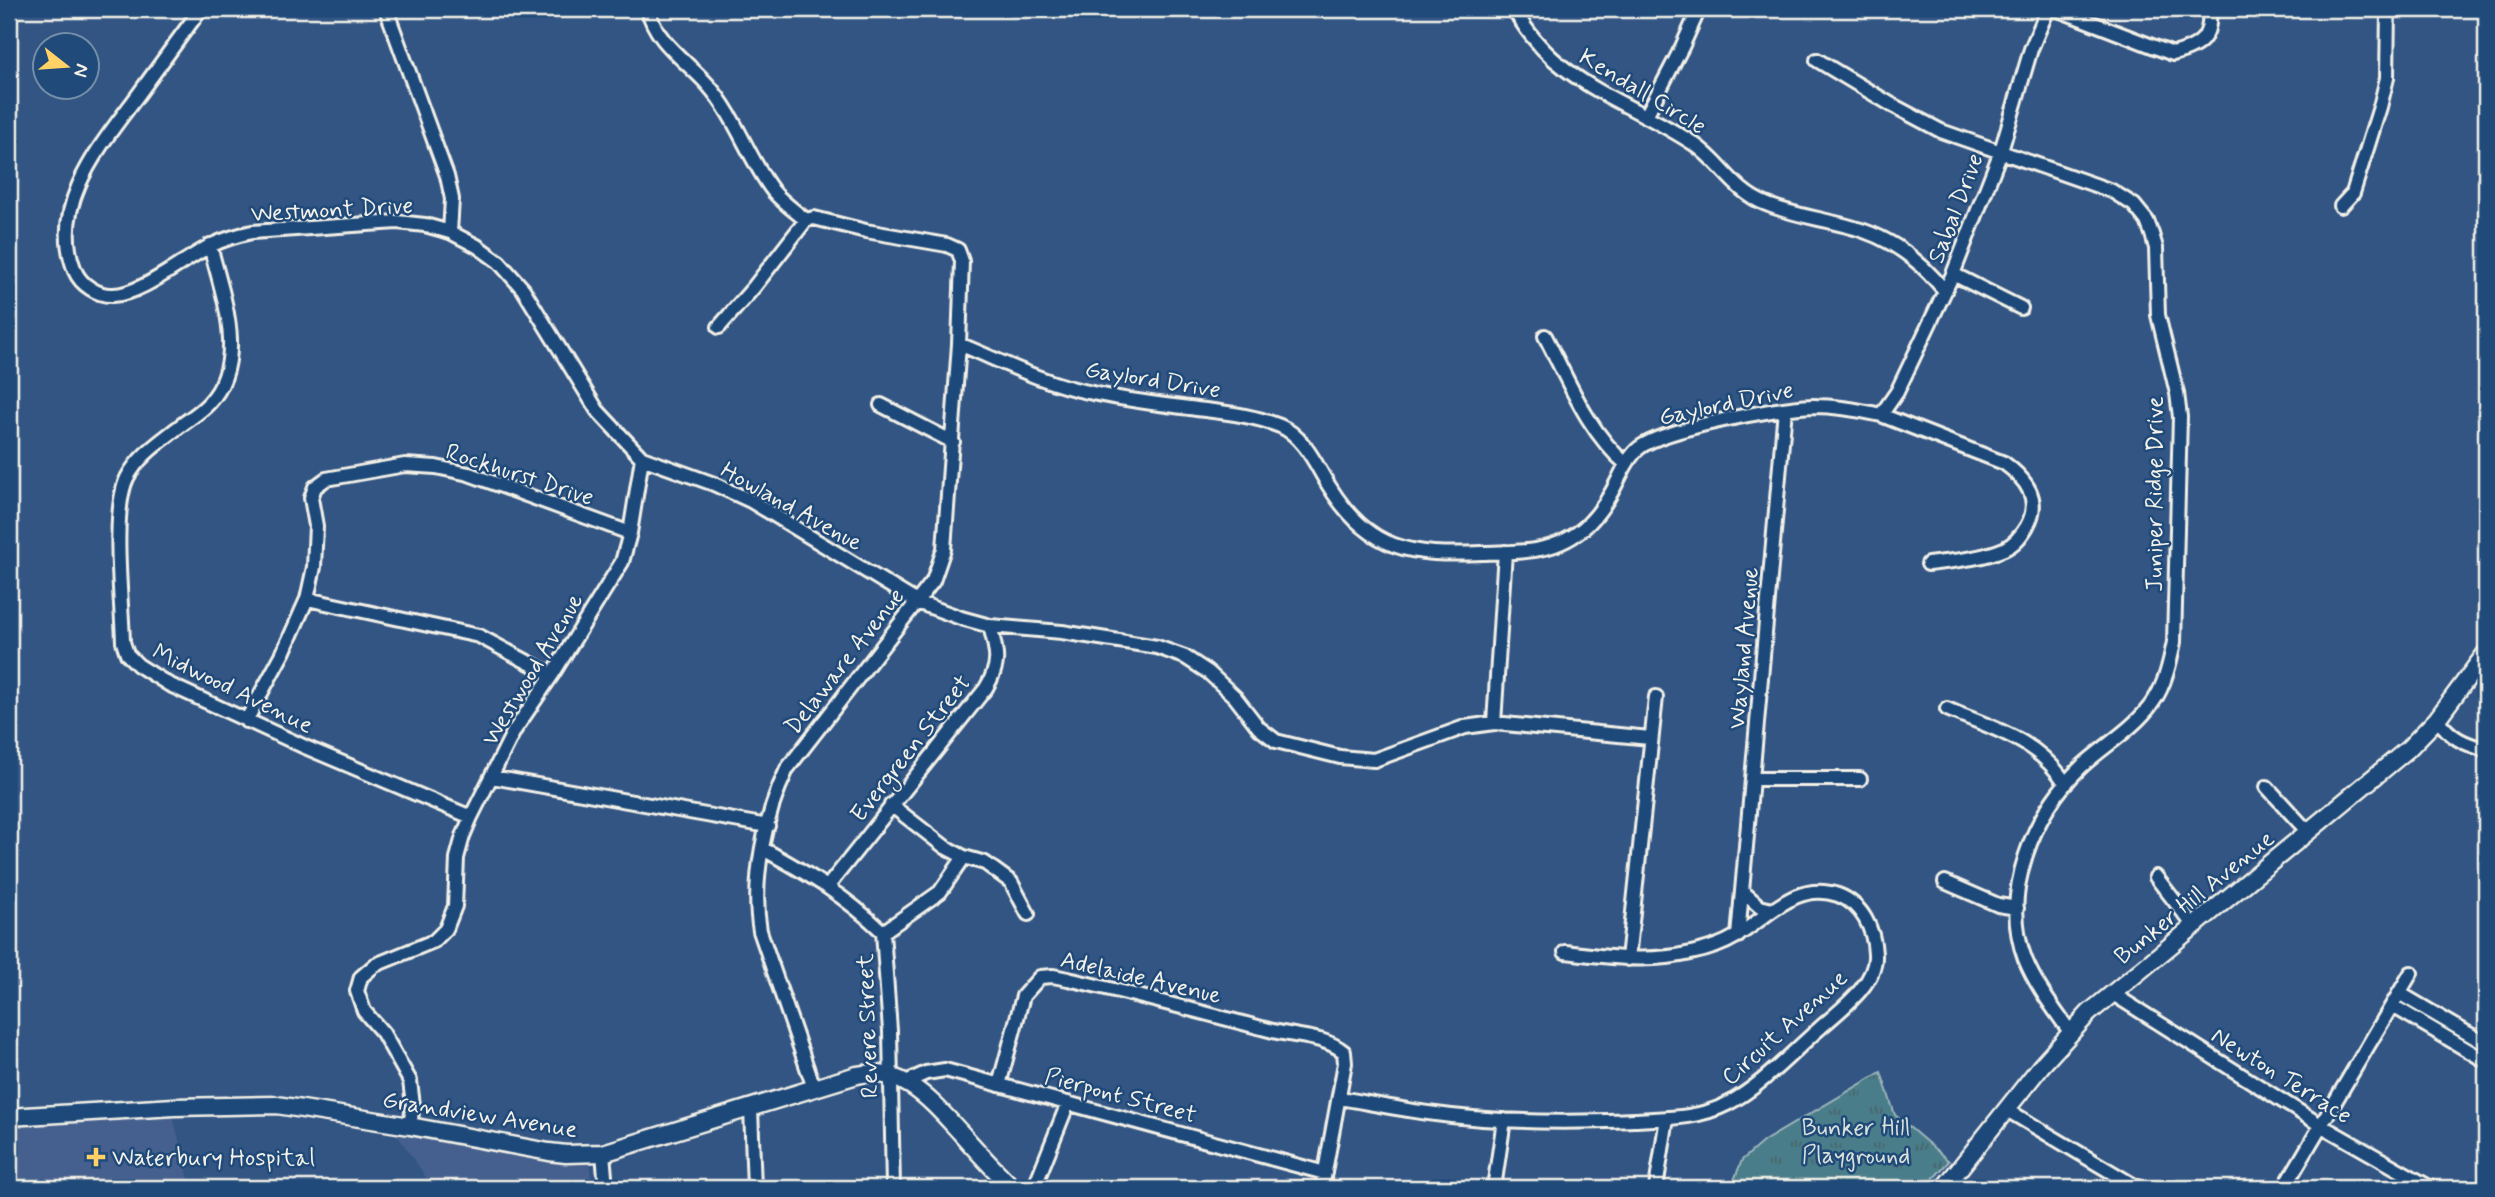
<svg xmlns="http://www.w3.org/2000/svg" width="2495" height="1197" viewBox="0 0 2495 1197" font-family="Mynerve,sans-serif">
<style>
.built{fill:#45618e}
.park{fill:url(#park-tufts);stroke:#9fb7b9;stroke-width:2}
.lines{fill:none;stroke-linecap:round;stroke-linejoin:round}
.minor-casing{stroke:#f4f1e8;stroke-width:18}
.major-casing{stroke:#f4f1e8;stroke-width:21}
.minor{stroke:#1f4a7a;stroke-width:12}
.major{stroke:#1f4a7a;stroke-width:16}
.poi-dot{fill:#ffd166;stroke:#1f4a7a;stroke-width:2.5}
.labels{text-anchor:middle;stroke-width:5;stroke-linejoin:round;paint-order:stroke}
.street-label{font-size:24px;fill:#f4f1e8;stroke:#1f4a7a}
.park-label{font-size:24px;fill:#dae0da;stroke:#1f4a7a}
.poi-label{font-size:24px;fill:#f4f1e8;stroke:#1f4a7a;text-anchor:start}
</style>
<defs>
<pattern id="park-tufts" width="24" height="20" patternUnits="userSpaceOnUse" patternTransform="scale(1.75)"><rect width="24" height="20" fill="#4a7d8a"/><path d="M3 7l-1-3M5 7V3M7 7l1-3M15 17l-1-3M17 17v-4M19 17l1-3" fill="none" stroke="#4a656b"/></pattern>
</defs>
<rect width="100%" height="100%" fill="#325584"/>
<filter id="ink" filterUnits="userSpaceOnUse"><feTurbulence type="fractalNoise" baseFrequency=".0143" numOctaves="2"/><feDisplacementMap in="SourceGraphic" scale="14" xChannelSelector="R" yChannelSelector="G"/><feConvolveMatrix kernelMatrix="1 2 1 2 8 2 1 2 1" color-interpolation-filters="sRGB"/></filter>
<g filter="url(#ink)">
<path class="built" d="M173 1116 191 1188H9V1125Z
M396 1133 553 1163 590 1164 591 1188H433Z"/>
<path class="park" d="M1881 1072 1895 1115 1949 1161 1925 1188H1731L1742 1160 1764 1141Z"/>
<g class="lines">
<defs>
<path id="minor" d="M201 9C180 37 159 66 138 95 101 145 48 205 75 271 81 285 98 296 113 295 141 295 185 258 212 245 225 239 238 235 252 232L397 222 425 225 450 232 477 246 499 262 523 289 597 410 642 458 714 484 751 501 917 602 961 618 990 626 1062 632 1157 647 1185 657 1208 672 1235 697 1259 728 1276 741 1340 757 1374 760 1465 727 1494 723 1650 738
M386 9 447 176 452 199 450 232
M648 9C655 42 687 61 708 85 737 118 748 158 773 191 782 202 795 211 806 220
M1514 9C1555 85 1626 99 1694 144 1722 163 1733 191 1766 204 1798 217 1832 220 1864 231 1896 242 1923 264 1944 290
M2056 9 2173 54C2200 47 2212 38 2209 9
M1817 60 1892 105 1941 131 2112 191 2134 205 2147 221 2152 234 2156 248 2158 315 2177 393 2180 417 2174 642C2170 662 2165 685 2153 702 2135 728 2105 745 2082 766 2033 813 2000 893 2025 959 2036 986 2054 1009 2070 1032
M1646 116 1682 47 1699 9
M2341 206 2353 193 2380 107 2387 78 2388 9
M210 245C222 295 249 360 209 403 201 412 189 419 180 426 160 442 139 455 127 478 111 511 122 603 123 642L127 654 138 665 168 684 305 747 471 817
M1953 274 2021 308
M719 327 754 287 806 220 814 218 866 231 947 245 958 250 962 261 959 344 944 549 933 581 787 769C765 815 751 881 760 931L814 1088
M1545 336C1568 380 1588 432 1626 464
M959 344C1001 361 1043 383 1088 392 1118 399 1150 403 1182 407 1216 412 1246 413 1280 426 1304 436 1316 465 1329 486 1369 551 1411 556 1482 553 1501 552 1522 553 1540 549 1581 541 1602 513 1619 478 1624 468 1630 455 1639 448 1663 429 1780 407 1813 406 1835 406 1859 410 1881 415L2004 463C2026 479 2042 499 2027 526 2021 536 2015 544 2004 549 1981 559 1953 561 1928 564
M881 405 953 442
M1881 415 1897 392 1953 274 2001 151 2031 49 2048 9
M307 599 479 636 552 675
M1947 709C1994 729 2037 739 2066 784
M2437 719C2452 739 2463 743 2486 750
M246 721 283 653 307 599 314 567 316 526 311 498 315 487 326 479 405 465 436 467 469 474 630 533
M1494 723 1505 552
M492 777 768 826
M1753 779H1860
M2267 787 2308 832
M891 805 945 847 964 857 985 863 1011 882 1028 914
M763 849C809 874 845 896 883 932
M2156 877 2194 926
M1945 882 1998 905 2017 908
M828 886 986 688C1001 663 997 653 990 626
M1743 892 1760 907 1772 910
M1738 936 1785 409
M1628 959 1656 697
M2399 993 2486 1044
M2113 994 2322 1126 2431 1188
M2393 1006 2486 1061
M906 1082 926 1073 945 1070 1325 1173
M999 1085 1023 996 1040 977 1053 976 1068 979C1137 995 1205 1013 1273 1031 1297 1037 1325 1036 1344 1052L1345 1063 1322 1188
M1340 1098C1369 1103 1399 1109 1428 1113 1496 1123 1566 1123 1634 1120 1665 1118 1698 1119 1727 1104 1762 1086 1791 1053 1820 1028 1841 1009 1877 984 1875 954 1874 929 1862 904 1838 895 1796 880 1767 918 1735 937 1722 945 1705 950 1691 953 1649 963 1607 957 1565 952
M751 1109 754 1188
M2007 1110 2138 1188
M410 1126 413 1105 410 1081 383 1033 364 1011 357 991 361 977 375 965 434 941 446 929 455 906 457 858 463 836 471 817 514 731 552 675 622 562 630 533 642 458
M603 1153 606 1188
M893 1188 890 1031 883 932 940 892 964 857
M1034 1188 1068 1103
M1494 1188 1504 1120
M1656 1188 1667 1118
M2284 1188 2411 973"/>
<path id="major" d="M9 1117 174 1107 277 1105 410 1126 549 1152 566 1154 603 1153 857 1075C903 1065 933 1103 961 1133 978 1152 995 1171 1013 1188
M1944 1188 2041 1066 2089 1013 2408 749 2437 719 2486 653"/>
</defs>
<use href="#minor" class="minor-casing"/>
<use href="#major" class="major-casing"/>
<use href="#minor" class="minor"/>
<use href="#major" class="major"/>
</g>
</g>
<path class="poi-dot" d="M92.5 1146.5h7v7h7v7h-7v7h-7v-7h-7v-7h7z"/>
<g class="labels">
<g class="street-label">
<text transform="translate(1643 91) rotate(31)" y="8">Kendall Circle</text>
<text transform="translate(1955 208) rotate(-69)" y="8">Sabal Drive</text>
<text transform="translate(332 209) rotate(-3)" y="8">Westmont Drive</text>
<text transform="translate(1153 379) rotate(9)" y="8">Gaylord Drive</text>
<text transform="translate(1726 403) rotate(-12)" y="8">Gaylord Drive</text>
<text transform="translate(520 474) rotate(18)" y="8">Rockhurst Drive</text>
<text transform="translate(2154 494) rotate(-90)" y="8">Juniper Ridge Drive</text>
<text transform="translate(792 506) rotate(29)" y="8">Howland Avenue</text>
<text transform="translate(1743 648) rotate(-85)" y="8">Wayland Avenue</text>
<text transform="translate(844 661) rotate(-52)" y="8">Delaware Avenue</text>
<text transform="translate(532 669) rotate(-59)" y="8">Westwood Avenue</text>
<text transform="translate(233 688) rotate(26)" y="8">Midwood Avenue</text>
<text transform="translate(910 748) rotate(-52)" y="8">Evergreen Street</text>
<text transform="translate(2194 897) rotate(-39)" y="8">Bunker Hill Avenue</text>
<text transform="translate(1141 977) rotate(13)" y="8">Adelaide Avenue</text>
<text transform="translate(867 1026) rotate(-92)" y="8">Revere Street</text>
<text transform="translate(1784 1027) rotate(-42)" y="8">Circuit Avenue</text>
<text transform="translate(2282 1075) rotate(32)" y="8">Newton Terrace</text>
<text transform="translate(1121 1095) rotate(15)" y="8">Pierpont Street</text>
<text transform="translate(480 1114) rotate(9)" y="8">Grandview Avenue</text>
</g>
<g class="park-label">
<text x="1856" y="1135">Bunker Hill<tspan x="1856" dy="28">Playground</tspan></text>
</g>
<g class="poi-label">
<text x="112" y="1165">Waterbury Hospital</text>
</g>
</g>
<rect width="2495" height="1197" fill="none" stroke="#1f4a7a" stroke-width="35"/>
<rect x="18" y="18" width="2460" height="1162" fill="none" stroke="#f4f1e8" stroke-width="2.5" filter="url(#ink)"/>
<g transform="translate(66 66) rotate(107)"><circle r="33" fill="#1f4a7a" stroke="#748da6" stroke-width="2"/>
<path d="M0-5L12 26L0 18L-12 26Z" fill="#ffd166"/>
<text y="-10" font-size="19" font-weight="bold" text-anchor="middle" fill="#f4f1e8">N</text>
</g>
</svg>
